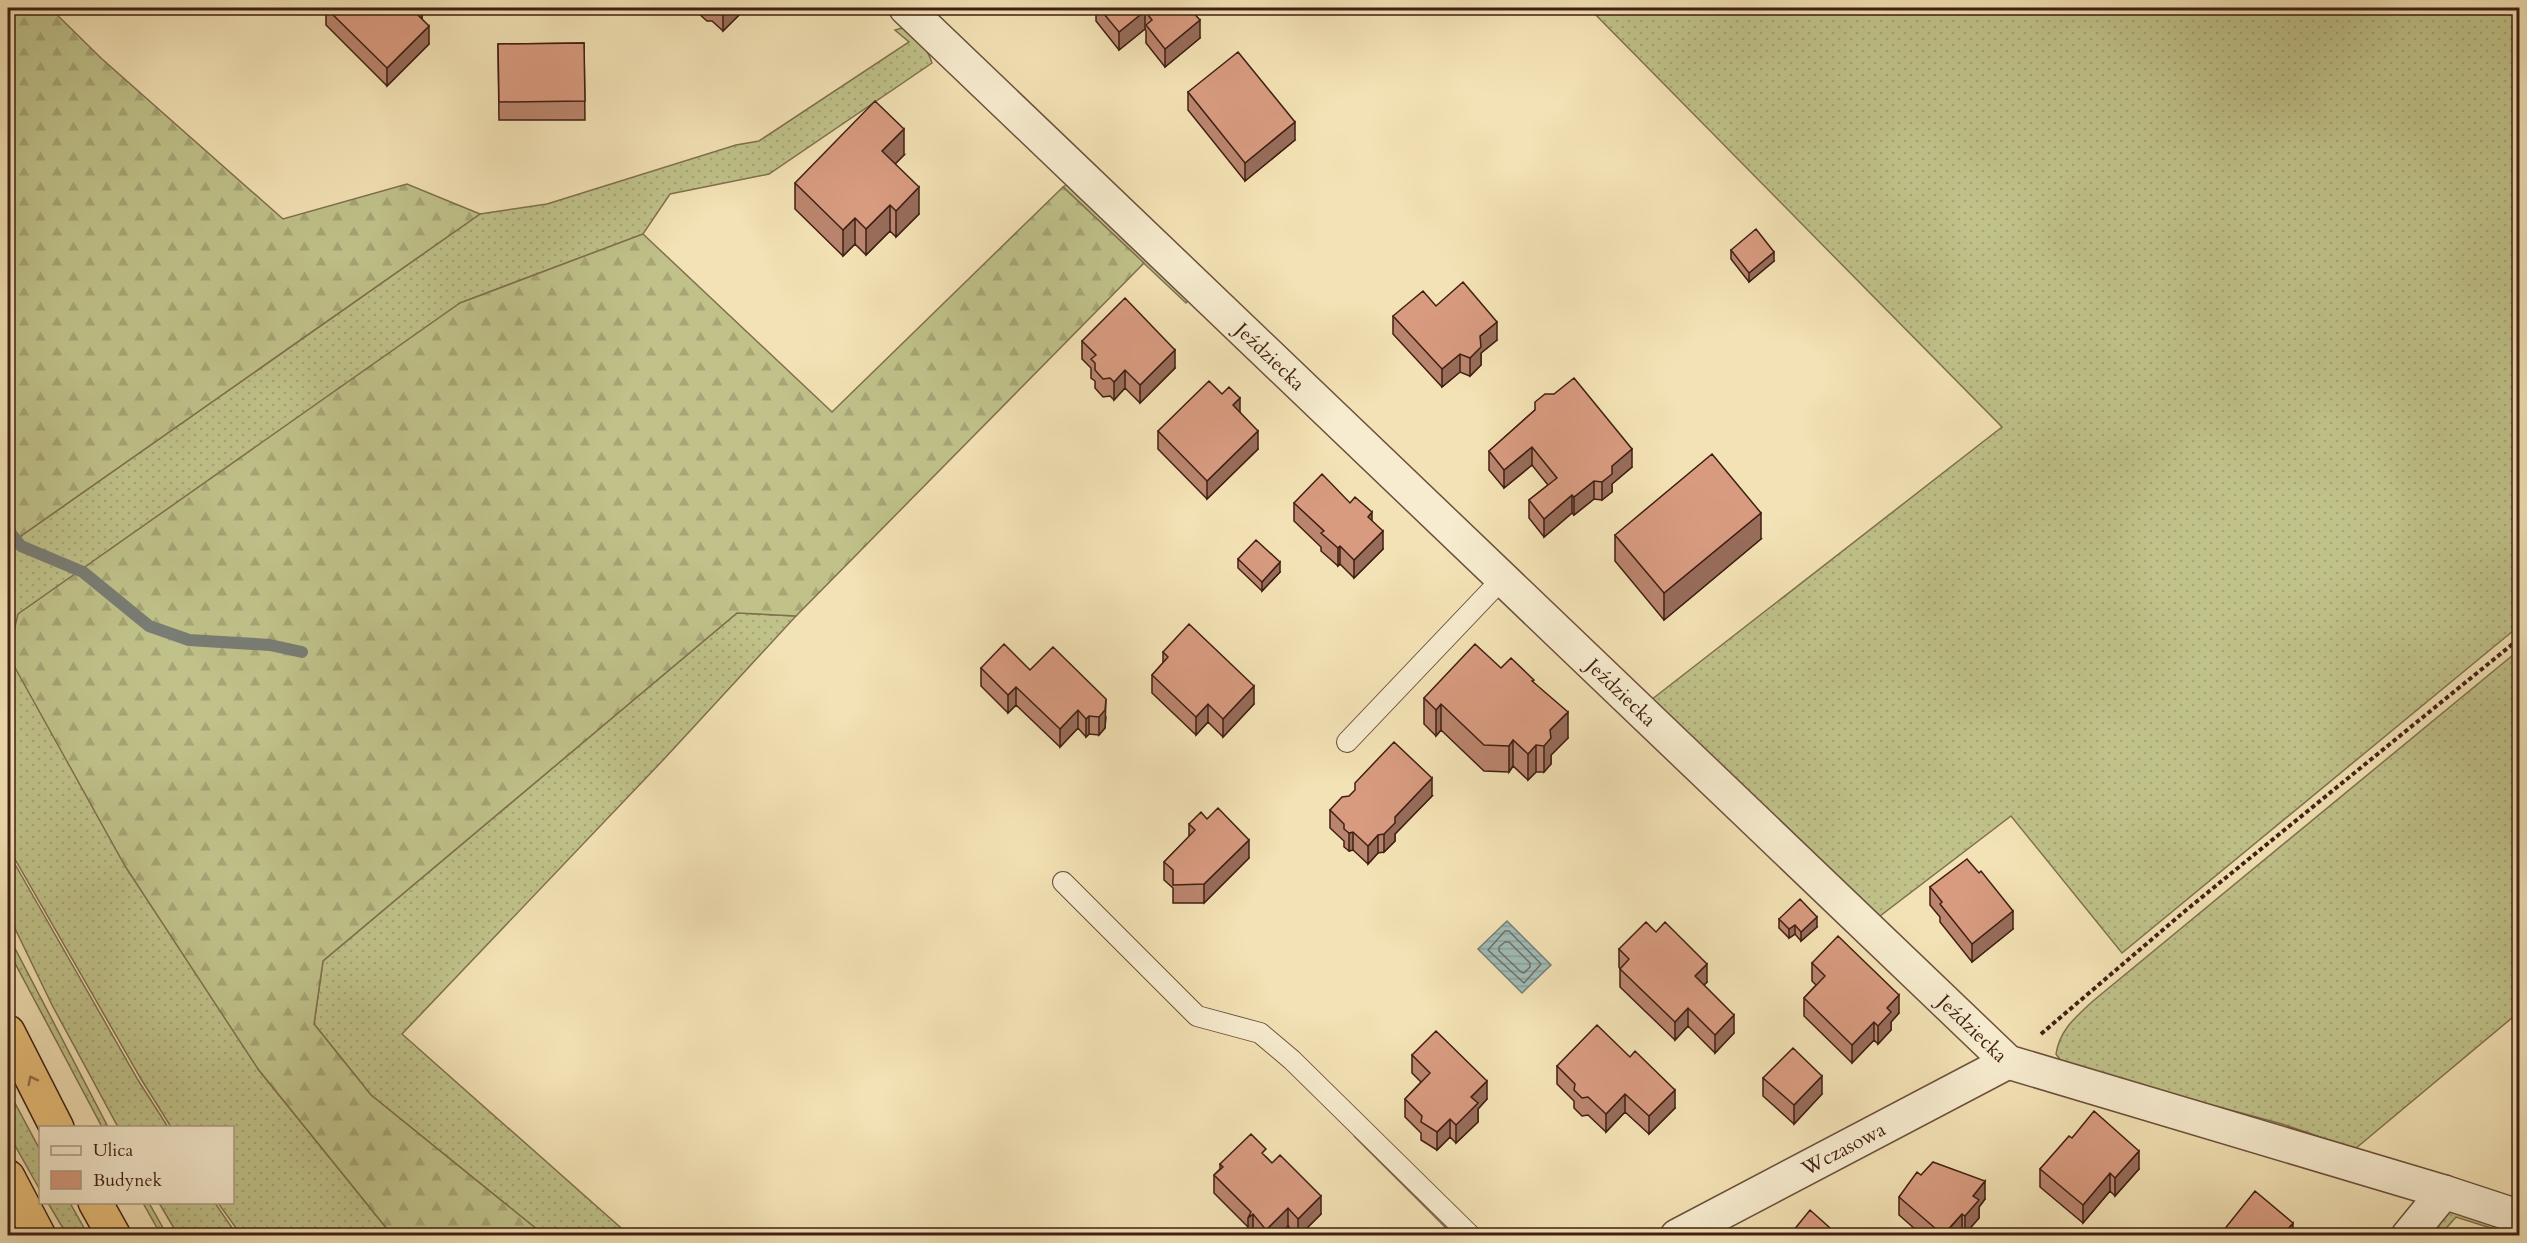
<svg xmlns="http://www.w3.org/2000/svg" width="2527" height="1243" viewBox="0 0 2527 1243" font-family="Cardo,serif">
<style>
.grass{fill:url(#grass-dots);stroke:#80704e;stroke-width:1.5}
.forest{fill:url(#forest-firs);stroke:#80704e;stroke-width:1.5}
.water{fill:url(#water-rules);stroke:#797d75;stroke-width:1.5}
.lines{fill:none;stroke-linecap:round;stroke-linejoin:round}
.shore{stroke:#706e65;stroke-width:1.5}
.stream{stroke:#797d75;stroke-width:12}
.lane-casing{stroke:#6d503c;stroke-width:22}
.street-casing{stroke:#6d503c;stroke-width:36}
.highway-casing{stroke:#401f13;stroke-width:36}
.path{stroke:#401f13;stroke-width:4;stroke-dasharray:4.5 3;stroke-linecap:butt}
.lane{stroke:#f7eccf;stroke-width:20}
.street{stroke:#f7eccf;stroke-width:33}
.highway{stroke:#eac17a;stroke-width:33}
.wall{fill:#ba856e;stroke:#401f13;stroke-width:1.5}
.shaded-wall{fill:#976c5a;stroke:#401f13;stroke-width:1.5}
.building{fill:#d89b80;stroke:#401f13;stroke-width:1.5}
.oneway{stroke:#957046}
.labels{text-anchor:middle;stroke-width:6;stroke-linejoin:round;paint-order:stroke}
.street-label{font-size:20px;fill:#401f13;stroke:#f7eccf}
</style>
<defs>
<pattern id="grass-dots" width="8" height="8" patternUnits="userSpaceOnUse" patternTransform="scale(1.5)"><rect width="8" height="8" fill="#c0c28a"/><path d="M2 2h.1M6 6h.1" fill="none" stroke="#a6a676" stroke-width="1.8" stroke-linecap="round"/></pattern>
<pattern id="forest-firs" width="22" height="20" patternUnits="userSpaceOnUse" patternTransform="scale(1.5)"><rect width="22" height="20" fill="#c0c28a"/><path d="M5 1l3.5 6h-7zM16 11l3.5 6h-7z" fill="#a6a676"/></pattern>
<pattern id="water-rules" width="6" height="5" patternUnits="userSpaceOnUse" patternTransform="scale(1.5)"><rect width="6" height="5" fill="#9fbcb7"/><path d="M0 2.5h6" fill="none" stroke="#8aa19c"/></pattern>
</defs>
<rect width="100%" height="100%" fill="#f3e2b5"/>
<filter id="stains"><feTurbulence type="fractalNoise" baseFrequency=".00333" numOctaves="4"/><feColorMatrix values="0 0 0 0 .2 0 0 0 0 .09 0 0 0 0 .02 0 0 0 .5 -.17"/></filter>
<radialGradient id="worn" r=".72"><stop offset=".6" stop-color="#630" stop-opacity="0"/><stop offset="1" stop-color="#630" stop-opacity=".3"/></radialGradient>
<path class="grass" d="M1589 8H2519V626L2122 953 2011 816 1876 919 1651 700 2002 427Z
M902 28C916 33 928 50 932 63L769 174 670 194 643 234 460 303 258 1069 392 1235H241L218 1203 232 1202V1128L171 1127 141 1079 8 847V545L480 214 547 204 736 145 759 141 909 42 895 30Z
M1072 181 1193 295 1186 303 1063 187Z
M737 613 796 616 665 758 402 1034 629 1235H544L371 1095 314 1024 323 961Z
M2519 650V1012L2355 1149 2282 1124 2064 1065 2056 1054C2060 1029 2076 1017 2093 1001Z
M8 852 138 1080 168 1127H118L52 1005 8 914Z
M8 935 108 1127H102L8 950Z
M8 1090 40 1150V1190L8 1133Z
M1355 1137H1360L1459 1235H1453Z
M48 1203H70L88 1235H67Z
M143 1203H149L167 1235H161Z
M159 1203H215L237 1235H178Z
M2452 1210 2519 1228V1235H2513L2456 1217 2440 1235 2427 1236 2445 1215Z"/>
<path class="forest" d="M8 8H50L102 59 283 219 407 184 480 214 8 545Z
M1063 187 1144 263 796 616 737 613 323 961 314 1024 371 1095 544 1235H392L258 1069 125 866 8 655 18 614 460 303 643 234 832 412Z"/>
<path class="water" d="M1507 921 1551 965 1522 993 1478 949Z"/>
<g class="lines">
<path class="shore" d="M1505 931H1509L1541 964 1524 983 1488 950Z
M1505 942H1509L1530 963V967L1524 973 1521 972 1499 951V947Z"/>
<path class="stream" d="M8 530 21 546 83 572 149 626 189 640 270 645 302 652"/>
<defs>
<path id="lane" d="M1347 742 1503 578
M1063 882 1197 1016 1260 1033 1292 1060 1471 1236"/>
<g id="street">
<path id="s1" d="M906 8 2008 1062 2444 1192 2520 1217"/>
<path id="s2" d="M1677 1236 2008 1062"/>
<path d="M2408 1236 2444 1192"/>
</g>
<path id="highway" d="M8 1032 57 1128
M8 1177 39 1236
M95 1202 114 1236"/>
</defs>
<use href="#lane" class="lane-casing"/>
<use href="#street" class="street-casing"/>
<use href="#highway" class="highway-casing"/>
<path class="path" d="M2041 1034 2185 911 2520 638"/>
<use href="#lane" class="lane"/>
<use href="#street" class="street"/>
<use href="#highway" class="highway"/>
</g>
<path class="wall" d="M326 8 422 13V20L429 44 387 86 326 25Z
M698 8H746L723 31 712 21H707L698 13Z
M1096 8H1193L1191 9 1200 38 1165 67 1146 43V31L1145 29 1119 50 1096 21Z
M584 43 585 120H499L498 44Z
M1188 92 1295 140 1245 181 1188 110Z
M904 155 895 164 919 214 896 237 890 231 866 255 855 244 843 256 795 209V183Z
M1731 250 1774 261 1749 282 1731 259Z
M1436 306 1497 340 1481 353V365L1470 376 1460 372 1442 387 1393 334V316Z
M1082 341 1175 368 1140 403 1125 388 1114 400 1110 396 1103 397 1095 388V381L1091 378V368L1082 359Z
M1535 410 1632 467 1612 484V492L1602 500 1594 499 1574 515 1572 513 1544 537 1529 518V500L1548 485 1532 465 1504 488 1489 470V451Z
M1240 412 1258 449 1207 499 1158 449V431Z
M1294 503H1350L1372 521 1383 549 1354 578 1340 564 1338 566 1321 551V547L1294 521Z
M1615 535 1761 539 1664 620 1615 561Z
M1238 559 1280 572 1262 591 1238 568Z
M1163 652 1254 704 1223 737 1208 722 1196 735 1152 693V675L1163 663Z
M981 668 1030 670 1106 717 1105 728 1099 735 1089 734 1086 737 1078 728 1060 747 1016 705 1008 713 981 686Z
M1501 668 1534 683 1568 738 1551 755V764L1544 772H1536L1528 780 1513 766 1509 772 1484 771 1441 730 1436 736 1424 724V698Z
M1432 796 1395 834V841L1384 852 1378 853 1368 864 1353 850 1349 851 1344 847V841L1330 828V810Z
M1189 824 1249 858 1204 903H1173V888L1164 880V862L1189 837Z
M1930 887 2013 929 1972 962 1940 922V917L1930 905Z
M1779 919 1817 927 1801 941 1795 934 1789 938 1779 928Z
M1619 949 1707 982 1704 985 1734 1033 1715 1053 1688 1026 1675 1040 1620 987V969L1619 967Z
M1812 963 1899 1013 1891 1022V1030L1878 1044 1874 1040 1852 1063 1804 1016V998L1816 985 1812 981Z
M1412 1055 1487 1099 1478 1109V1122L1456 1143 1450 1137 1437 1150 1421 1140V1133L1405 1117V1099L1421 1082 1412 1073Z
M1557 1066 1675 1108 1649 1134 1625 1112 1606 1132 1588 1115 1582 1116 1574 1108V1101L1557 1084Z
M1763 1078 1822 1094 1794 1124 1763 1096Z
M2072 1138 2139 1169 2115 1196 2110 1191 2083 1223 2040 1187V1169Z
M1266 1157 1321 1214 1299 1236H1297L1288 1226 1278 1236H1256L1253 1232 1248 1236V1227L1214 1193V1175L1220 1169V1164Z
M1921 1175 1985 1199 1979 1207V1218L1965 1234 1962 1232 1959 1236H1923L1899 1215V1197Z"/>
<path class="shaded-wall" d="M419 8H428L422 13V28L417 18Z
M728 8H746L723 31V13Z
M1145 11V29L1119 50V32Z
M1200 20V38L1165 67V49Z
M429 26V44L387 86V68Z
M1295 122V140L1245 181V163Z
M904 129V155L882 177V151Z
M919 187V214L896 237V211Z
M890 205V231L866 255V229Z
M855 218V244L843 256V230Z
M1774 252V261L1749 282V273Z
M1497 322V340L1481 353V365L1470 376V358L1480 336Z
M1175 350V368L1140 403V385Z
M1460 354V372L1442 387V369Z
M1125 370V388L1114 400V382Z
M1240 398V416L1233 405Z
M1258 431V449L1207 499V481Z
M1532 447V465L1504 488V470Z
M1632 449V467L1612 484V492L1602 500V482L1612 466Z
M1594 481V499L1574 515V497Z
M1572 495V513L1544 537V519Z
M1372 512V530L1368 517Z
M1761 513V539L1664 620V593Z
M1383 531V549L1354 578V560Z
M1340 546V564L1338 566V548Z
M1280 562V572L1262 591V582Z
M1254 686V704L1223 737V719Z
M1016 687V705L1008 713V695Z
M1106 699 1105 728 1099 735V717Z
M1208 704V722L1196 735V717Z
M1441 704V730L1436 736V710Z
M1078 710V728L1060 747V729Z
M1568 712V738L1551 755V764L1544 772V746L1550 730Z
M1089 716V734L1086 737V719Z
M1513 740V766L1509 772V746Z
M1536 745V772L1528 780V754Z
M1432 778V796L1395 834V841L1384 852V834L1395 817Z
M1353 832V850L1349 851V833Z
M1378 835V853L1368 864V846Z
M1249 840V858L1204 903V884Z
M2013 911V929L1972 962V944Z
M1817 917V927L1801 941V932Z
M1795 925V934L1789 938V929Z
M1707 964V982L1695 994V976Z
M1899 995V1013L1891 1022V1030L1878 1044V1026L1887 1008Z
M1688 1008V1026L1675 1040V1022Z
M1734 1015V1033L1715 1053V1035Z
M1874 1022V1040L1852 1063V1045Z
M1822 1076V1094L1794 1124V1105Z
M1487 1081V1099L1478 1109V1122L1456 1143V1125L1471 1097Z
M1675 1090V1108L1649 1134V1116Z
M1625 1094V1112L1606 1132V1114Z
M1450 1119V1137L1437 1150V1132Z
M2139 1151V1169L2115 1196V1178Z
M2110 1173V1191L2083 1223V1205Z
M1985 1181V1199L1979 1207V1218L1965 1234V1216L1973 1196Z
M1321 1196V1214L1299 1236H1298V1219Z
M1288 1208V1226L1278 1236H1266V1230Z
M1253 1214V1232L1248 1236V1218Z
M1962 1214V1232L1959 1236H1943Z
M2293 1223V1236H2282Z"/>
<path class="building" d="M326 8H420L422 10 417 14 429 26 387 68Z
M717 8H728L723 13Z
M1099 8H1189L1200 20 1165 49 1146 25 1152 20 1145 11 1119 32Z
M584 43 585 101 499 102 498 44Z
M1238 52 1295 122 1245 163 1188 92Z
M875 101 904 129 882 151 919 187 896 211 890 205 866 229 855 218 843 230 795 183Z
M1756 229 1774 252 1749 273 1731 250Z
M1463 282 1497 322 1480 336 1481 347 1470 358 1460 354 1442 369 1393 316 1423 291 1436 306Z
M1125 298 1175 350 1140 385 1125 370 1114 382 1110 378 1103 379 1095 370V363L1091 359 1096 355 1082 341Z
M1574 378 1632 449 1612 466V474L1602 482 1594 481 1574 497 1572 495 1544 519 1529 500 1557 478 1532 447 1504 470 1489 451 1535 410V402L1545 394H1554Z
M1209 381 1222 394 1229 387 1240 398 1233 405 1258 431 1207 481 1158 431Z
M1712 454 1761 513 1664 593 1615 535Z
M1322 474 1350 503 1355 497 1372 512 1368 517 1383 531 1354 560 1340 546 1338 548 1321 533 1324 531 1294 503Z
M1256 540 1280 562 1262 582 1238 559Z
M1189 624 1254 686 1223 719 1208 704 1196 717 1152 675 1168 657 1163 652Z
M1004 644 1030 670 1053 647 1106 699 1105 710 1099 717 1089 716 1086 719 1078 710 1060 729 1016 687 1008 695 981 668Z
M1475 644 1501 668 1511 658 1534 680 1532 681 1568 712 1550 730 1551 738 1544 746 1536 745 1528 754 1513 740 1509 746 1484 745 1441 704 1436 710 1424 698Z
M1394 742 1432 778 1395 817V823L1384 834 1378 835 1368 846 1353 832 1349 833 1344 829V824L1330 810 1342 797 1349 796 1355 790V783Z
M1218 808 1249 840 1204 884 1173 885V870L1164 862 1195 830 1189 824 1201 812 1207 819Z
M1967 859 1979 873 1981 871 2013 911 1972 944 1940 904 1942 902 1930 887Z
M1800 899 1817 917 1801 932 1795 925 1789 929 1779 919Z
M1646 922 1656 932 1665 922 1707 964 1695 976 1734 1015 1715 1035 1688 1008 1675 1022 1620 969 1629 959 1619 949Z
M1838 936 1899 995 1887 1008 1891 1012 1878 1026 1874 1022 1852 1045 1804 998 1825 976 1812 963Z
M1597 1025 1630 1057 1635 1051 1675 1090 1649 1116 1625 1094 1606 1114 1588 1097 1582 1098 1574 1090 1575 1084 1557 1066Z
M1436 1031 1487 1081 1471 1097 1478 1103 1456 1125 1450 1119 1437 1132 1421 1122 1422 1116 1405 1099 1430 1073 1412 1055Z
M1793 1048 1822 1076 1794 1105 1763 1078Z
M2094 1111 2139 1151 2115 1178 2110 1173 2083 1205 2040 1169 2069 1136 2072 1138Z
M1251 1134 1266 1149 1262 1153 1272 1163 1280 1155 1321 1196 1298 1219 1288 1208 1266 1230 1253 1214 1248 1218 1251 1212 1214 1175 1223 1167 1220 1164 1222 1162Z
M1933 1162 1985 1181 1973 1196 1979 1200 1965 1216 1962 1214 1943 1235 1899 1197 1917 1172 1921 1175Z
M2255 1191 2293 1223 2282 1236H2219Z
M1810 1210 1839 1236H1789Z"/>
<defs><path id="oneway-chevron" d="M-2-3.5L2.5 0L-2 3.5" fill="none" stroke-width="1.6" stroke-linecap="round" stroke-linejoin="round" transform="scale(1.5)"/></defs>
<use class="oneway" href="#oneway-chevron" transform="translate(32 1080) rotate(-117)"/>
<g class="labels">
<g class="street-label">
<text dy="7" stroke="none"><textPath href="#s1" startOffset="504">Jeździecka</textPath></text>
<text dy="7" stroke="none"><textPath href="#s1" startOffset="990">Jeździecka</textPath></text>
<text dy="7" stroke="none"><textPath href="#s1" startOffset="1476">Jeździecka</textPath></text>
<text dy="7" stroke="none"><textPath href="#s2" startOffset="188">Wczasowa</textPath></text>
</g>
</g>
<rect width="2527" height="1243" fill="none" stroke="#f3e2b5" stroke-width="30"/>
<rect x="9" y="9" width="2509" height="1225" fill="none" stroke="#401f13" stroke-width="3"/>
<rect x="15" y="15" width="2497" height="1213" fill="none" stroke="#401f13" stroke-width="1.5"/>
<rect x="39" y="1126" width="195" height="78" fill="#f7eccf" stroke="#ae9a84" stroke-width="1.5"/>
<rect x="51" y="1146" width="30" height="9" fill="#f7eccf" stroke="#ae9a84" stroke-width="1.5"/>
<text x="93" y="1156" font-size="18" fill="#401f13">Ulica</text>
<rect x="51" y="1171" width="30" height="18" fill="#d89b80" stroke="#ae9a84" stroke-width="1.5"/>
<text x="93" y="1186" font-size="18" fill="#401f13">Budynek</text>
<rect width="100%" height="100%" filter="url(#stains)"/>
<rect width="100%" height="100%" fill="url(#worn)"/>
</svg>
